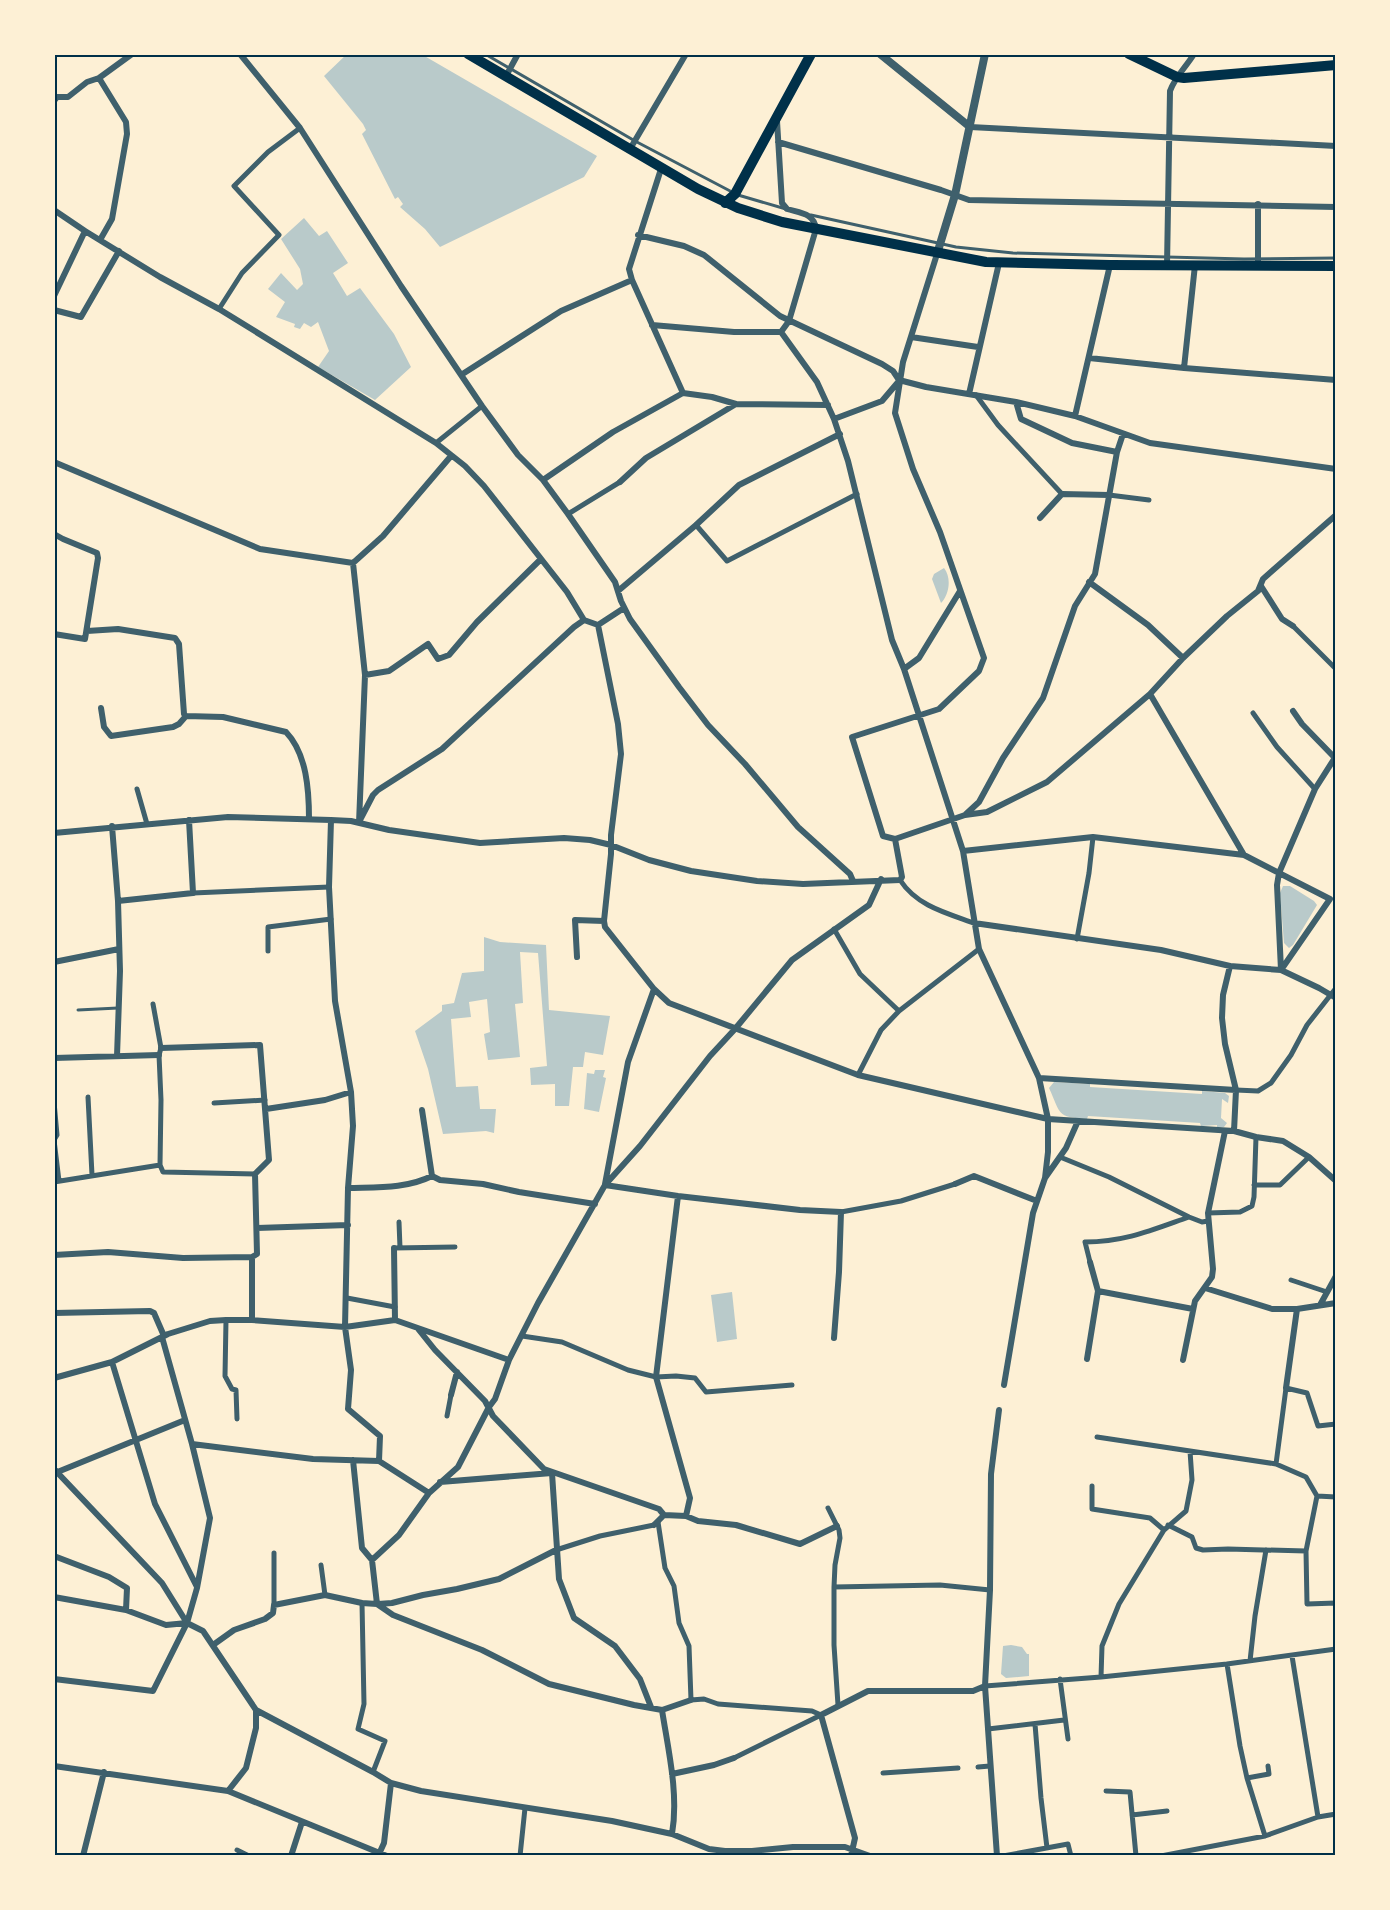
<svg xmlns="http://www.w3.org/2000/svg" width="1390" height="1910" viewBox="0 0 1390 1910" font-family="Figtree,sans-serif">
<style>
.green{fill:#b9caca}
.lines{fill:none;stroke-linecap:round;stroke-linejoin:round}
.service{stroke:#3f606c;stroke-width:3}
.pedestrian{stroke:#3f606c;stroke-width:5}
.minor{stroke:#3f606c;stroke-width:6}
.tertiary{stroke:#3f606c;stroke-width:8}
.primary{stroke:#003049;stroke-width:10}
.neatline{fill:none;stroke:#003049;stroke-width:2}
</style>
<rect width="100%" height="100%" fill="#fdf0d5"/>
<path class="green" d="M347 54H421L597 156 584 177 440 247 425 229 400 207 403 204 398 197 395 199 362 134 366 130 363 124 324 76Z
M304 218 319 236 327 231 348 263 333 273 347 296 360 288 394 334 411 367 375 400 318 367 329 351 318 322 311 327 304 323 300 329 294 327 295 324 276 317 285 302 268 289 281 273 297 290 303 284 300 269 281 239Z
M944 568C952 578 949 595 941 603L932 579 934 574Z
M1283 886H1290L1314 901 1317 905 1293 945 1289 948 1284 943 1280 893Z
M484 937 500 942 546 945 549 1010 610 1016 603 1055 585 1052 583 1067H573L569 1106H555V1084L531 1085 530 1068 547 1066 538 953 520 952 523 1003 515 1004 520 1057 488 1060 484 1034 490 1032 487 999 469 1002 471 1017 451 1019 456 1087 478 1086 480 1109H496L494 1133 486 1131 443 1134 428 1069 415 1031 442 1011V1005L454 1003 462 973 484 971Z
M595 1070H605L603 1077 606 1078 599 1112 584 1109 587 1073 594 1074Z
M1054 1082 1090 1084V1087L1202 1094V1091L1225 1093 1229 1096 1228 1103 1222 1099 1221 1118 1227 1123 1224 1127H1217V1125L1201 1126 1200 1123 1088 1116 1087 1119C1056 1117 1061 1114 1049 1088Z
M732 1292 737 1339 717 1342 711 1295Z
M1011 1645 1022 1647 1027 1654H1029V1676L1006 1678 1001 1674 1003 1646Z"/>
<g class="lines">
<path class="service" d="M485 54 635 141 732 192
M738 195 786 209
M811 215 956 247 1013 253 1244 259 1336 258
M78 1010 118 1008"/>
<path class="pedestrian" d="M219 309 242 273 279 235 234 186 268 152 300 128
M976 395 998 425 1062 494
M436 443 482 406
M1109 495 1149 500
M568 514 620 482
M696 525 727 561 857 494
M1293 626 1336 669
M1253 713 1277 747 1315 789
M137 789 147 824
M900 880C917 906 946 913 974 923
M193 893 329 887
M834 929 860 974 899 1011
M1077 939 1089 873 1093 837
M268 951V927L331 919
M153 1004 161 1048 159 1055 161 1100 160 1165
M858 1075 881 1030 899 1011 979 949
M1236 1090 1258 1091 1271 1083 1291 1055 1307 1025 1336 988
M88 1097 92 1175
M54 1102 57 1135 54 1140
M214 1103 265 1100
M54 1140 59 1181
M1060 1157 1109 1177 1189 1217 1202 1222 1208 1221
M54 1182 160 1165 163 1172 255 1174
M1254 1185H1280L1309 1157
M841 1212 901 1201 955 1184
M1208 1213 1240 1212 1252 1206 1254 1197 1256 1137
M399 1222 400 1248
M394 1248 455 1247
M1090 1262 1085 1242C1125 1242 1152 1230 1189 1217
M1291 1280 1327 1292
M347 1298 395 1307
M226 1320 225 1376 232 1389 236 1390 237 1419
M522 1336 562 1342 628 1370 656 1377 676 1376 695 1378 706 1392 792 1385
M447 1416 451 1395
M1097 1437 1276 1464 1306 1477 1317 1496
M1276 1464 1286 1388 1307 1393 1318 1426 1336 1424
M1092 1486V1509L1150 1518 1164 1530
M1317 1496 1306 1551 1307 1604 1336 1603V1604
M1317 1496 1336 1497
M828 1508 839 1530 840 1538 835 1565 834 1587V1645L838 1705
M658 1522 665 1568 674 1586 679 1623 689 1646 691 1700 704 1699 718 1704 812 1711 821 1715
M1168 1525 1192 1537 1196 1548 1203 1550 1228 1549 1306 1551
M556 1550 600 1536 654 1525
M274 1553V1605
M321 1565 325 1595
M834 1587 940 1585 990 1590
M362 1603 364 1704 358 1729 385 1741 373 1772
M1292 1656 1318 1817
M1250 1661 1255 1616 1266 1550
M1227 1664 1240 1746 1247 1778 1265 1836
M1101 1677 1102 1646 1119 1604 1164 1530 1186 1511 1192 1480 1190 1451
M1060 1679 1068 1739
M985 1686 1101 1677 1227 1664 1336 1649
M1035 1724 1041 1798 1047 1848
M988 1729 1064 1720
M734 1758 821 1715
M978 1767 990 1766
M883 1773 958 1768
M1247 1778 1269 1774 1268 1766
M1106 1791 1130 1792 1136 1856
M1132 1815 1167 1811
M237 1850 249 1856
M520 1856 525 1808
M1003 1856 1068 1844 1071 1856
M1161 1856 1265 1836 1318 1817 1336 1814"/>
<path class="minor" d="M240 54 300 128 401 286 482 406 518 455 543 480 568 514 615 582 621 601 630 619 679 687 708 725 745 764 798 827 850 874 853 881
M506 76 518 54
M54 101 57 97H68L87 82 99 78
M777 121 782 203 787 209C800 213 814 213 816 229L789 321 781 332
M970 127 1336 146
M778 142 941 190 969 200 1336 207
M630 149 686 54
M661 169 629 269 632 280 683 393
M54 210 85 231
M638 235 684 246 704 255 780 316 882 364 893 371 899 380
M100 240 112 219 127 134 126 122 99 78 132 54
M937 254 903 362 895 413 913 469 940 532 984 658 979 671 939 709 852 737 883 836 895 839 965 815 987 812 1047 782 1150 694 1183 658 1227 616 1258 591 1263 579 1336 515
M1167 266 1170 91C1175 77 1186 67 1194 54
M1258 266V204
M54 296 85 231 160 277 219 309 436 443 465 466 484 486 567 592 584 620
M54 310 81 317 119 251
M652 325 734 332H781
M781 332 817 382 834 419 848 461 892 640 904 669 963 851 979 949 1039 1078 1048 1119V1152L1045 1178 1033 1213 1004 1385
M911 337 978 347
M1089 358 1184 368 1336 380
M1184 368 1195 265
M461 375 561 311 632 280
M899 380 926 387 1016 402 1075 416 1150 443 1336 469
M969 394 999 263
M1016 402 1021 419 1072 443 1117 452
M1075 416 1110 265
M834 419 882 401 899 381
M54 462 260 549 353 563
M543 480 613 432 683 393 712 397 736 404
M620 482 646 458 736 404 828 405
M1040 518 1062 494 1109 495
M54 534 63 539 97 553 98 558 85 639 54 634
M1089 582 1148 625 1183 658
M1261 586 1282 619 1293 626
M618 591 696 525 739 485 840 434
M584 620 598 625 618 724 621 754 611 835V854L604 921 605 927 654 989 669 1003 858 1075 1048 1119 1234 1131 1236 1090 1225 1044 1222 1018 1223 995 1230 966
M598 625 624 608
M87 631 118 629 175 638 179 644 184 714 186 716 223 717 286 732C307 754 309 791 309 819
M904 669 919 658 960 591
M365 675 389 671 428 644 438 659 449 655 477 622 541 559
M1150 694 1244 855
M101 708 104 727 111 736 173 727 179 724 186 716
M1293 711 1302 724 1335 758
M966 814 979 802 1003 758 1043 698 1075 606 1095 574 1117 452 1123 434
M331 820 329 887 335 1001 351 1092 353 1126 348 1188 345 1327 351 1370 348 1409 380 1436 379 1461
M360 820 373 795 378 790 442 749 574 627 584 620
M359 823 365 675 353 563 383 536 451 456
M112 826 118 901 120 971 117 1056
M54 833 228 817 331 820 351 821 389 830 480 843 564 838 590 840 611 845 649 860 691 871 757 881 803 884 900 880 902 877 895 839
M963 851 1093 837 1244 855 1330 899 1281 970
M118 901 193 893 189 820
M974 923 1161 950 1230 966 1281 970 1319 988 1336 998
M577 957 575 920 604 921
M54 962 119 949
M1281 970 1277 885 1279 873 1315 789 1336 756
M161 1048 260 1045 269 1160 255 1174 257 1254 252 1257
M54 1058 159 1055
M1039 1078 1236 1090
M266 1109 325 1100 351 1092
M422 1110 432 1176
M1234 1131 1256 1137 1283 1141 1309 1157 1336 1181
M1045 1178 1066 1148 1078 1121
M605 1184 628 1062 654 989
M955 1184 974 1176 1037 1201
M605 1185 678 1196 800 1210 841 1212 839 1272 834 1338
M348 1188C376 1187 406 1189 432 1176L440 1180 483 1184 519 1192 595 1204
M678 1196 656 1377 690 1498 686 1516
M257 1228 348 1225
M394 1248 395 1320
M54 1255 108 1252 183 1258 252 1257
M1205 1288 1272 1309H1297L1336 1303
M1098 1291 1193 1309
M1320 1305 1336 1276
M54 1313 150 1311 154 1313 164 1336
M252 1320V1257
M419 1330 435 1350 485 1401 493 1416 544 1469 659 1509 664 1515
M1087 1359 1098 1291 1090 1262
M1183 1360 1195 1301 1212 1277 1213 1269 1208 1213 1225 1131
M112 1362 155 1504 197 1587
M54 1378 112 1362 168 1334 210 1321 226 1320H252L345 1327 395 1320 509 1360
M1286 1388 1297 1309
M451 1395 457 1372
M192 1444 313 1459 379 1461 429 1493
M54 1469 162 1583 187 1623
M55 1473 185 1420
M552 1473 559 1579 574 1618 615 1646 640 1679 651 1707
M440 1482 552 1473
M654 1525 664 1515 686 1516 698 1521 736 1525 800 1544 837 1526
M54 1556 109 1577 127 1588 126 1610
M372 1560 399 1535 429 1493 458 1467 489 1407 495 1399 509 1360 538 1303 605 1185 640 1146 710 1056 735 1029 792 960 869 905 881 879
M54 1597 126 1610 166 1625 187 1623
M377 1604 393 1615 482 1650 549 1684 634 1705 662 1710 691 1700
M378 1604 392 1603 423 1595 457 1589 499 1579 556 1550
M187 1623 203 1631 256 1710 373 1772 391 1783 421 1791 612 1821 672 1834 709 1849 725 1851H752L793 1847H845L870 1856
M213 1645 234 1630 265 1619 273 1613 274 1605 325 1595 362 1603 377 1604 372 1560 362 1548 353 1460
M54 1679 153 1691 187 1623 197 1588 210 1518 192 1444 162 1337
M662 1710C668 1749 679 1794 672 1834
M54 1766 228 1791 387 1856
M672 1774 714 1765 734 1758
M228 1791 246 1768 256 1728V1710
M379 1854 384 1843 391 1783
M83 1856 104 1772
M291 1856 302 1822
M851 1856 855 1838 821 1715 868 1691H973L985 1686
M997 1856 985 1686 990 1590 991 1474 999 1410"/>
<path class="tertiary" d="M880 54 970 127
M937 254 955 195 985 54"/>
<path class="primary" d="M468 54 698 189 738 208 782 222 986 262 1110 265 1336 266
M1129 54 1177 77 1184 78 1336 65
M725 203 735 194 811 54"/>
</g>
<rect width="1390" height="1910" fill="none" stroke="#fdf0d5" stroke-width="111"/>
<rect x="56" y="56" width="1278" height="1798" class="neatline"/>
</svg>
